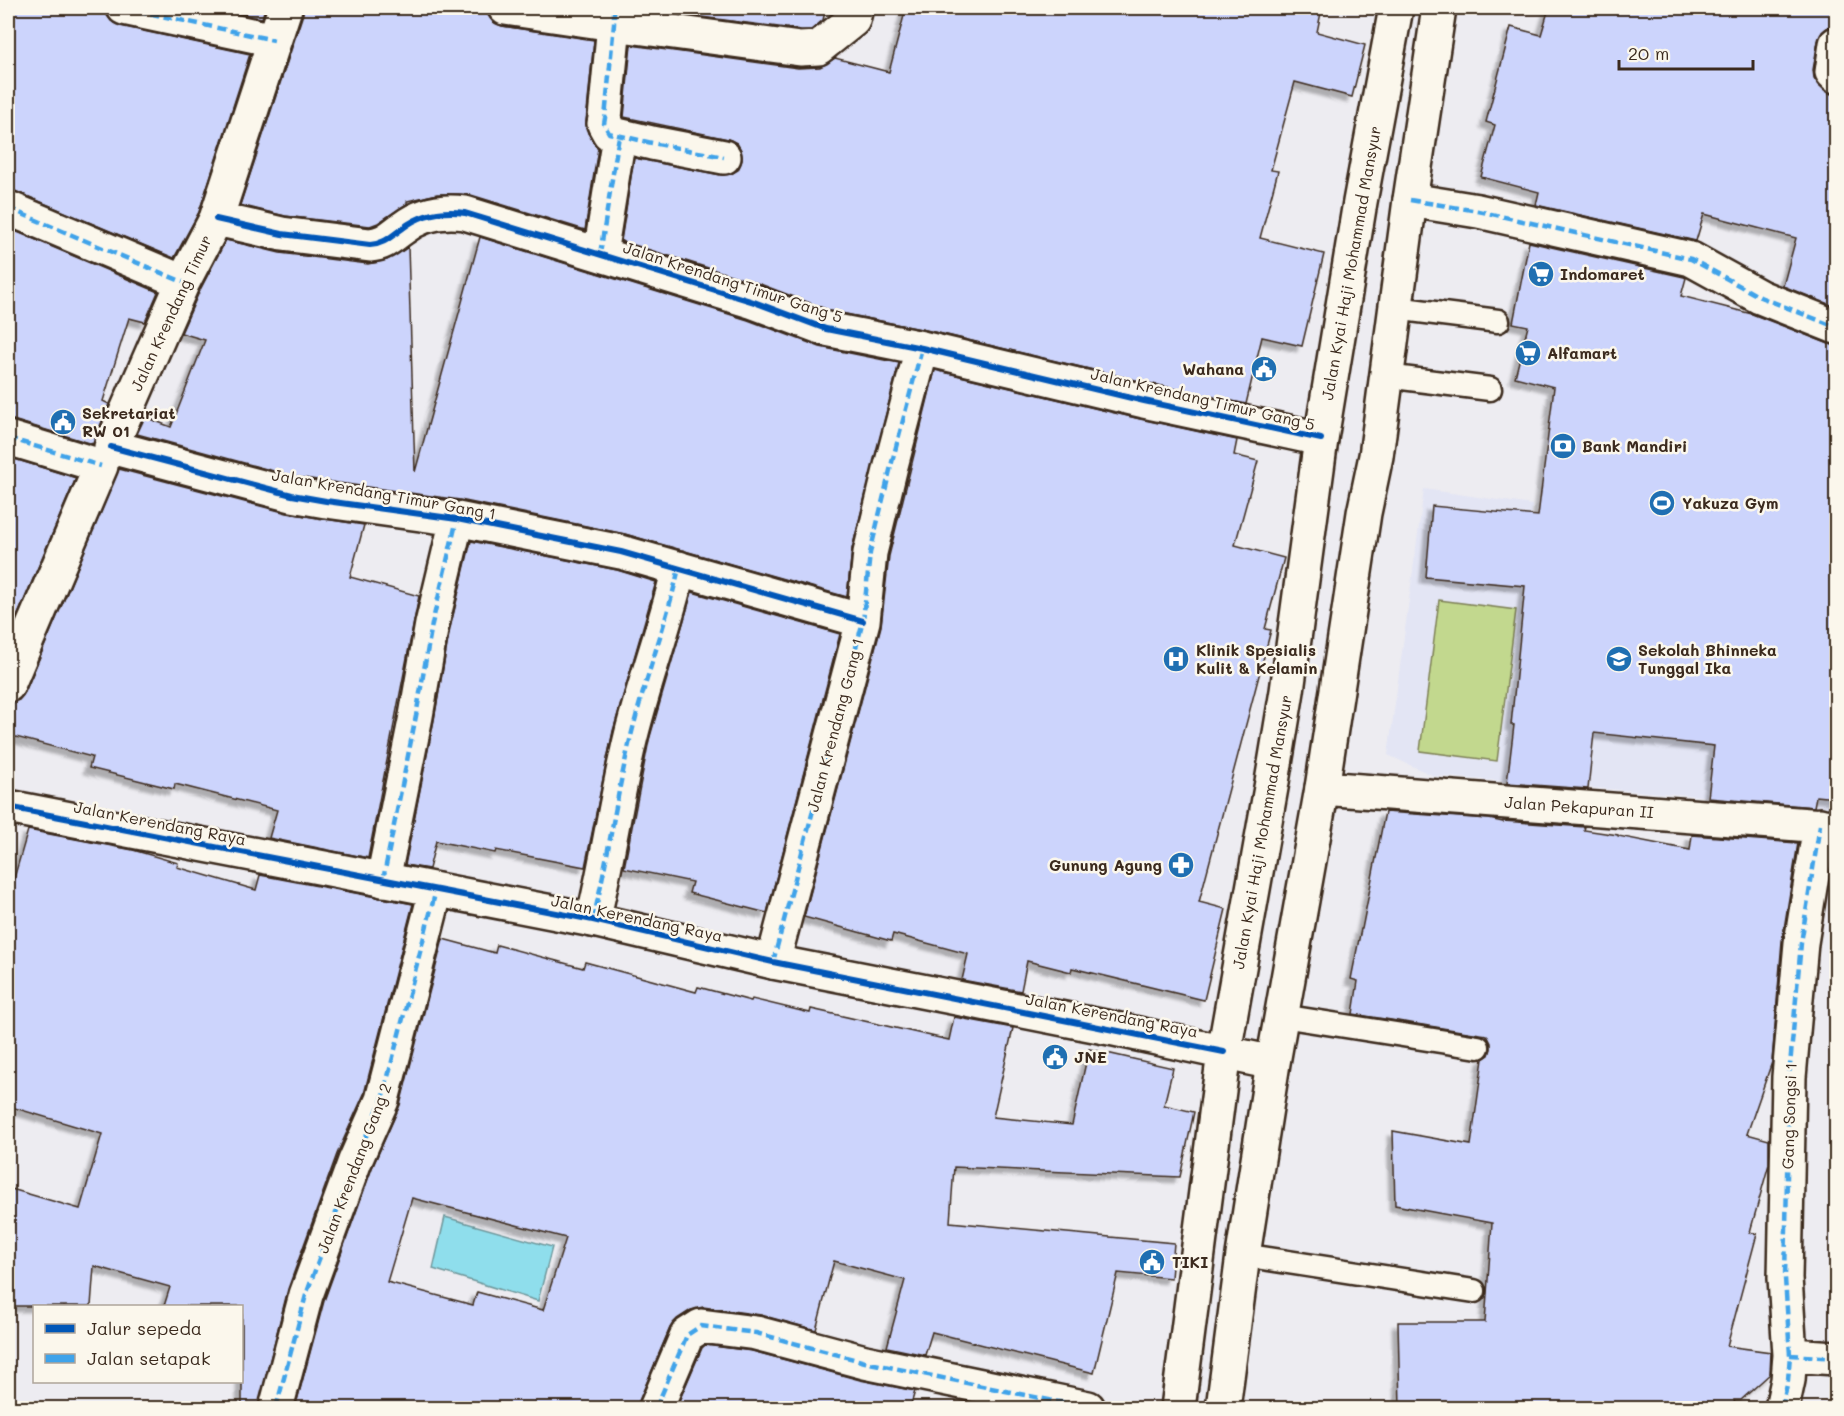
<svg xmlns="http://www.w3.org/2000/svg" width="1844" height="1416" viewBox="0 0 1844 1416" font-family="Mali,sans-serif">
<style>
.built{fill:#e3e5f4}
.green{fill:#c2d88e;stroke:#7e8156;stroke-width:1.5}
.water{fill:#8fdeec;stroke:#6d969a;stroke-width:1.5}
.building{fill:#ccd4fc;stroke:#3b2a1e;stroke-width:1.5;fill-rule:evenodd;filter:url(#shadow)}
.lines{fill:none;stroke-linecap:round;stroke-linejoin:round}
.lane-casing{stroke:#3b2a1e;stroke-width:27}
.street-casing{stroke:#3b2a1e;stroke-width:38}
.secondary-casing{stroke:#3b2a1e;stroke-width:38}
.lane{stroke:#fbf7ec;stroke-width:22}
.street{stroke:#fbf7ec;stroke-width:33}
.secondary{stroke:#fbf7ec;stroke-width:33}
.quiet{stroke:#3fa3ea;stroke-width:4.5;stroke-dasharray:9 4.5;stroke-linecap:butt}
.cycleway-casing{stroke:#fbf7ec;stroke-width:10}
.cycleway{stroke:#0057b8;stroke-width:6}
.labels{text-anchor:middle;stroke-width:5;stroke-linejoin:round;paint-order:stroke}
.street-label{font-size:16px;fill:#3b2a1e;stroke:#fbf7ec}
.poi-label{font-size:16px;font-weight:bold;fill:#3b2a1e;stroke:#fbf7ec;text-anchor:start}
</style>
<defs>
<filter id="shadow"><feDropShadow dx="-5.5" dy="5.5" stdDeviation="1.5" flood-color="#0004"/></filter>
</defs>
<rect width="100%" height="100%" fill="#edecf1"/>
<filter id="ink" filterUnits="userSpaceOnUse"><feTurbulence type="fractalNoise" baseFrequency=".0167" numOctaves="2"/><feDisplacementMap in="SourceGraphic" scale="12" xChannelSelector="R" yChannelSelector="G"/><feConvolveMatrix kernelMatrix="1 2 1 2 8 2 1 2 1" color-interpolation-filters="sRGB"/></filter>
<g filter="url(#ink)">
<path class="built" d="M1424 489 1532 505 1531 527 1704 550 1836 564V810L1701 796 1434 776 1388 755Z"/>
<path class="green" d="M1439 600 1516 610 1497 761 1420 751Z"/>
<path class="water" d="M445 1217 552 1247 538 1301 433 1269Z"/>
<path class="building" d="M8 8H96L106 9V14L111 21 120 26 250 54 199 212 174 258 15 191 8 190Z
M247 8H265L262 18 245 15Z
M303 8H487L488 15 493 22 502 26 594 40 586 122 588 133 598 148 585 230 471 195 459 194H437L407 201V204L378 223 370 226 285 216 240 205 303 14Z
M633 8H826L823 20 811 30H801Z
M906 8H1322L1317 32 1365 45 1352 97 1295 82 1271 170 1278 171 1260 238 1324 254 1302 346 1262 337 1246 404 1148 383 926 330 831 311 760 284 621 241 634 158 721 175 731 174 738 170 742 160 741 150 737 143 728 139 624 117 631 45 798 68 820 67 835 58 889 72Z
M1549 8H1836L1835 26 1828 27 1822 32 1818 41 1813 70 1814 78 1819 85 1831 94H1836V307L1783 286 1796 238 1704 214 1696 241 1536 205 1539 192 1481 177 1495 125 1486 122 1511 27 1541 35Z
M8 228 158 292 145 322 129 318 103 401 109 404 93 444 13 420H8Z
M480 237 748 320 820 347 899 363 852 549 847 597 625 534 460 500 296 477 137 434 145 417 171 427 205 340 181 333 200 290 226 240 280 253 368 264 387 260 408 247 415 472Z
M1529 242 1684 277 1686 278 1681 296 1752 314 1829 344 1836 345V798L1816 796 1814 807 1708 798 1714 746 1594 733 1588 789 1507 783 1514 725H1511L1525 586 1426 577 1432 506 1538 516 1554 387 1515 377 1528 326 1513 323Z
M935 370 1140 419 1237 440 1234 455 1258 461 1235 545 1284 558 1265 629 1271 630 1199 902 1226 909 1204 1000 1072 968 1071 972 1027 961 1021 991 962 980 968 954 893 934 891 941 804 917 881 626 889 556Z
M8 457 76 478 8 638Z
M119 469 287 513 364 525 350 577 419 596 368 858 269 838 277 810 175 784 174 789 89 768 92 757 8 735V703L19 700 25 692Z
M471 541 617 570 656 582 613 731 585 867 496 850 495 853 436 841 429 869 405 865 434 720 450 628Z
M692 592 840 634 767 913 689 893 692 882 624 868 649 740Z
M1385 812 1489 819 1503 822V821L1585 827 1584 830 1618 835V836L1690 850 1692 835 1798 843 1782 941 1772 1062 1747 1134 1769 1140V1164L1750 1232 1757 1234 1727 1346 1771 1352 1770 1374 1741 1400H1734L1736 1408H1400L1398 1322H1485L1492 1223 1395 1205 1393 1131 1471 1145 1483 1059 1489 1055 1491 1049V1043L1487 1035 1480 1034 1353 1014 1358 981 1351 979 1361 929H1362Z
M28 830 133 850 178 863 177 867 256 890 260 875 413 904 364 1094 337 1154 288 1289 258 1408H242V1306H164L170 1287 94 1266 91 1306H8V1188L80 1209 102 1134 8 1106V899Z
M443 939 495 953 497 945 583 968 585 962 696 992 698 987 751 1001 752 999 810 1013 811 1009 949 1040 954 1017 1013 1028 993 1117 1072 1125 1089 1049 1173 1068 1164 1105 1194 1112 1180 1177 954 1167 950 1222 1174 1243 1171 1278 1118 1273 1094 1373 932 1332 925 1355 887 1347 905 1280 834 1261 816 1330 761 1315 703 1307 691 1310 677 1319 670 1328 639 1401 638 1408H295L324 1301 372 1168 400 1105ZM412 1198 566 1238 543 1310 477 1292 473 1305 387 1282Z
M705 1345 752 1351 860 1380 915 1391 910 1408H676L702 1348Z"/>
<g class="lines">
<defs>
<path id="lane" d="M1395 308 1498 321
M1386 376 1490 389
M1282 1016 1478 1047
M1243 1255 1474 1291"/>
<path id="street" d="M124 8 274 40
M285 8 216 219 183 282 111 447 292 495 326 501 457 519 621 552 863 621
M505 8 614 24 800 49 818 48 853 20 856 8
M614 8V24L605 118 604 124 609 133 652 143 724 157
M1836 44 1832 72 1836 76
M1410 200 1478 211 1691 259 1760 297 1836 327
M8 208 183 282
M216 219 282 234 370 245C385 244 391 236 403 228 421 214 443 210 465 213L754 302 826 329 922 348 1144 401 1321 439
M600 254 619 136
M8 438 101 466 8 685
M1322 788 1836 827
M383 880 416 716 432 624 457 519
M593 920C608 859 616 797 631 736 645 679 666 624 679 568
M773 962 863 621 870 553 891 466 922 348
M1790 1355 1836 1358
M276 1408 306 1295 355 1161 382 1100 436 890
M656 1408 687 1335 701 1326 756 1333 865 1362 1088 1408
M1782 1408 1788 1380 1790 1355 1785 1278 1789 1077 1801 943 1820 825"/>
<path id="secondary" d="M8 807 593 920 773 962 1110 1028 1273 1063
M1178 1408 1224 1052 1272 782 1287 691 1321 439 1360 202 1396 8
M1223 1408 1243 1255 1273 1063 1322 788 1364 513 1376 456 1410 200 1439 8"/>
</defs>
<use href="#lane" class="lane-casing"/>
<use href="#street" class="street-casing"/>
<use href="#secondary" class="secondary-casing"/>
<use href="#lane" class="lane"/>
<use href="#street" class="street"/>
<use href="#secondary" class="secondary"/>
<path class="quiet" d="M124 8 274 40
M614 8V24L605 118 604 124 609 133 652 143 724 157
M1410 200 1478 211 1691 259 1760 297 1836 327
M8 208 183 282
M600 254 619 136
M8 438 101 466
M383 880 416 716 432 624 457 519
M593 920C608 859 616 797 631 736 645 679 666 624 679 568
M773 962 863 621 870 553 891 466 922 348
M1790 1355 1836 1358
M276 1408 306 1295 355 1161 382 1100 436 890
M656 1408 687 1335 701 1326 756 1333 865 1362 1088 1408
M1782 1408 1788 1380 1790 1355 1785 1278 1789 1077 1801 943 1820 825"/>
<defs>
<path id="cycleway" d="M216 219 282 234 370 245C385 244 391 236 403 228 421 214 443 210 465 213L754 302 826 329 922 348 1144 401 1321 439
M111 447 292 495 326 501 457 519 621 552 863 621
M8 807 593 920 773 962 1224 1052"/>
</defs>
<use href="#cycleway" class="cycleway-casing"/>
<use href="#cycleway" class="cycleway"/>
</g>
</g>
<defs>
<symbol id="supermarket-disc" viewBox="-11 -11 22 22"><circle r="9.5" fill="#1f6fb2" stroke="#fbf7ec"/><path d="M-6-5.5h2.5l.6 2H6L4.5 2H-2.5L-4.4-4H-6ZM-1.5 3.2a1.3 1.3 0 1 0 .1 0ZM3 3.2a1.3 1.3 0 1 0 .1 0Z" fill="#fff"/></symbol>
<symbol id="civic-disc" viewBox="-11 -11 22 22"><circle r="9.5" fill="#1f6fb2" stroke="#fbf7ec"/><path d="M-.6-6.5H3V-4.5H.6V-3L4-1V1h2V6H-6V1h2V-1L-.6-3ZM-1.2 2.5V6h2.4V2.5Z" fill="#fff"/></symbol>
<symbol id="bank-disc" viewBox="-11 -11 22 22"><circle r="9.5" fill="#1f6fb2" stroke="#fbf7ec"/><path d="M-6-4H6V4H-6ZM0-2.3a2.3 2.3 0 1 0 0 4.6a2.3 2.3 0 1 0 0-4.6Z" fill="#fff"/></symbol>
<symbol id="stadium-disc" viewBox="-11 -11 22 22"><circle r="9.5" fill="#1f6fb2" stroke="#fbf7ec"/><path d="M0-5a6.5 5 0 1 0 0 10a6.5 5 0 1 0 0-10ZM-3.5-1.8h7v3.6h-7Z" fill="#fff"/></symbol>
<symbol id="hospital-disc" viewBox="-11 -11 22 22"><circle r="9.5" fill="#1f6fb2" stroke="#fbf7ec"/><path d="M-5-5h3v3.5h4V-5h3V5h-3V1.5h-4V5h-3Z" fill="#fff"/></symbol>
<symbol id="school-disc" viewBox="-11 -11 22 22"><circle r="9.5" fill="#1f6fb2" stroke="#fbf7ec"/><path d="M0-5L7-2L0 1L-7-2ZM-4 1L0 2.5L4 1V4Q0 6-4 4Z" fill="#fff"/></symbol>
<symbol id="pharmacy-disc" viewBox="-11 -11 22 22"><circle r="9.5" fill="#1f6fb2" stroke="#fbf7ec"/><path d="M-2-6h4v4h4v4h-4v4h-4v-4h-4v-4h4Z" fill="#fff"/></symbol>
</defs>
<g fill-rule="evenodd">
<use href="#supermarket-disc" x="1526" y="259" width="30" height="30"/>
<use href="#supermarket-disc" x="1513" y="338" width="30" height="30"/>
<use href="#civic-disc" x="1249" y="354" width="30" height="30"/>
<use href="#civic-disc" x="48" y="407" width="30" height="30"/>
<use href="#bank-disc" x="1548" y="431" width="30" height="30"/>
<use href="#stadium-disc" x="1647" y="488" width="30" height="30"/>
<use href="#hospital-disc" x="1161" y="644" width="30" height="30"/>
<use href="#school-disc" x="1604" y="644" width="30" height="30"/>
<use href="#pharmacy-disc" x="1166" y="850" width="30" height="30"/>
<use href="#civic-disc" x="1040" y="1042" width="30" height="30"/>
<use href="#civic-disc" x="1137" y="1247" width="30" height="30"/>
</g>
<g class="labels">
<g class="street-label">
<text transform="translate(1351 263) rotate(-80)" y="6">Jalan Kyai Haji Mohammad Mansyur</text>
<text transform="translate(733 282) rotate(18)" y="6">Jalan Krendang Timur Gang 5</text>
<text transform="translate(171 313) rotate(-65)" y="6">Jalan Krendang Timur</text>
<text transform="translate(1203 399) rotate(13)" y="6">Jalan Krendang Timur Gang 5</text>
<text transform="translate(384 494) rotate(10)" y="6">Jalan Krendang Timur Gang 1</text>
<text transform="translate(835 725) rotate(-75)" y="6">Jalan Krendang Gang 1</text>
<text transform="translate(1579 807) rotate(4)" y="6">Jalan Pekapuran II</text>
<text transform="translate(160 823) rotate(11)" y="6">Jalan Kerendang Raya</text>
<text transform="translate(1262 832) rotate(-80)" y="6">Jalan Kyai Haji Mohammad Mansyur</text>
<text transform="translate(637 918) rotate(12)" y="6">Jalan Kerendang Raya</text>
<text transform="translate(1112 1015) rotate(11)" y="6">Jalan Kerendang Raya</text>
<text transform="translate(1789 1116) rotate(-88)" y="6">Gang Songsi 1</text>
<text transform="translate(354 1168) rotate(-69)" y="6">Jalan Krendang Gang 2</text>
</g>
<g class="poi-label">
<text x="1560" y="280">Indomaret</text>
<text x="1547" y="359">Alfamart</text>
<text x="1244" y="375" text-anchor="end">Wahana</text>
<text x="82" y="419">Sekretariat<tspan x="82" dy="18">RW 01</tspan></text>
<text x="1582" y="452">Bank Mandiri</text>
<text x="1682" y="509">Yakuza Gym</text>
<text x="1196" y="656">Klinik Spesialis<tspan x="1196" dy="18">Kulit &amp; Kelamin</tspan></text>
<text x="1638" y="656">Sekolah Bhinneka<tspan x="1638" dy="18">Tunggal Ika</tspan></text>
<text x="1162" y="871" text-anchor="end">Gunung Agung</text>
<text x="1074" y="1063">JNE</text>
<text x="1172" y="1268">TIKI</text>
</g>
</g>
<rect width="1844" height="1416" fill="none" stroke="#fbf7ec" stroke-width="30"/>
<rect x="15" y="15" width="1814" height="1386" fill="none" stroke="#3b2a1e" stroke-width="2" filter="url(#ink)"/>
<rect x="33" y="1305" width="210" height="78" fill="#fbf7ec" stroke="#aea59a" stroke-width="1.5"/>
<rect x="45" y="1324" width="30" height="9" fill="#0057b8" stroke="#aea59a" stroke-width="1.5"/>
<text x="87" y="1335" font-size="18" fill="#3b2a1e">Jalur sepeda</text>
<rect x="45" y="1354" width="30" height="9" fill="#3fa3ea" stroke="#aea59a" stroke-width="1.5"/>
<text x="87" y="1365" font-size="18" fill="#3b2a1e">Jalan setapak</text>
<path d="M1619 60v9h134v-9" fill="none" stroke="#3b2a1e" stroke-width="3"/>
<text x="1628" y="60" font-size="18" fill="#3b2a1e" stroke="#fbf7ec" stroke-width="4.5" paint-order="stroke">20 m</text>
</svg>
